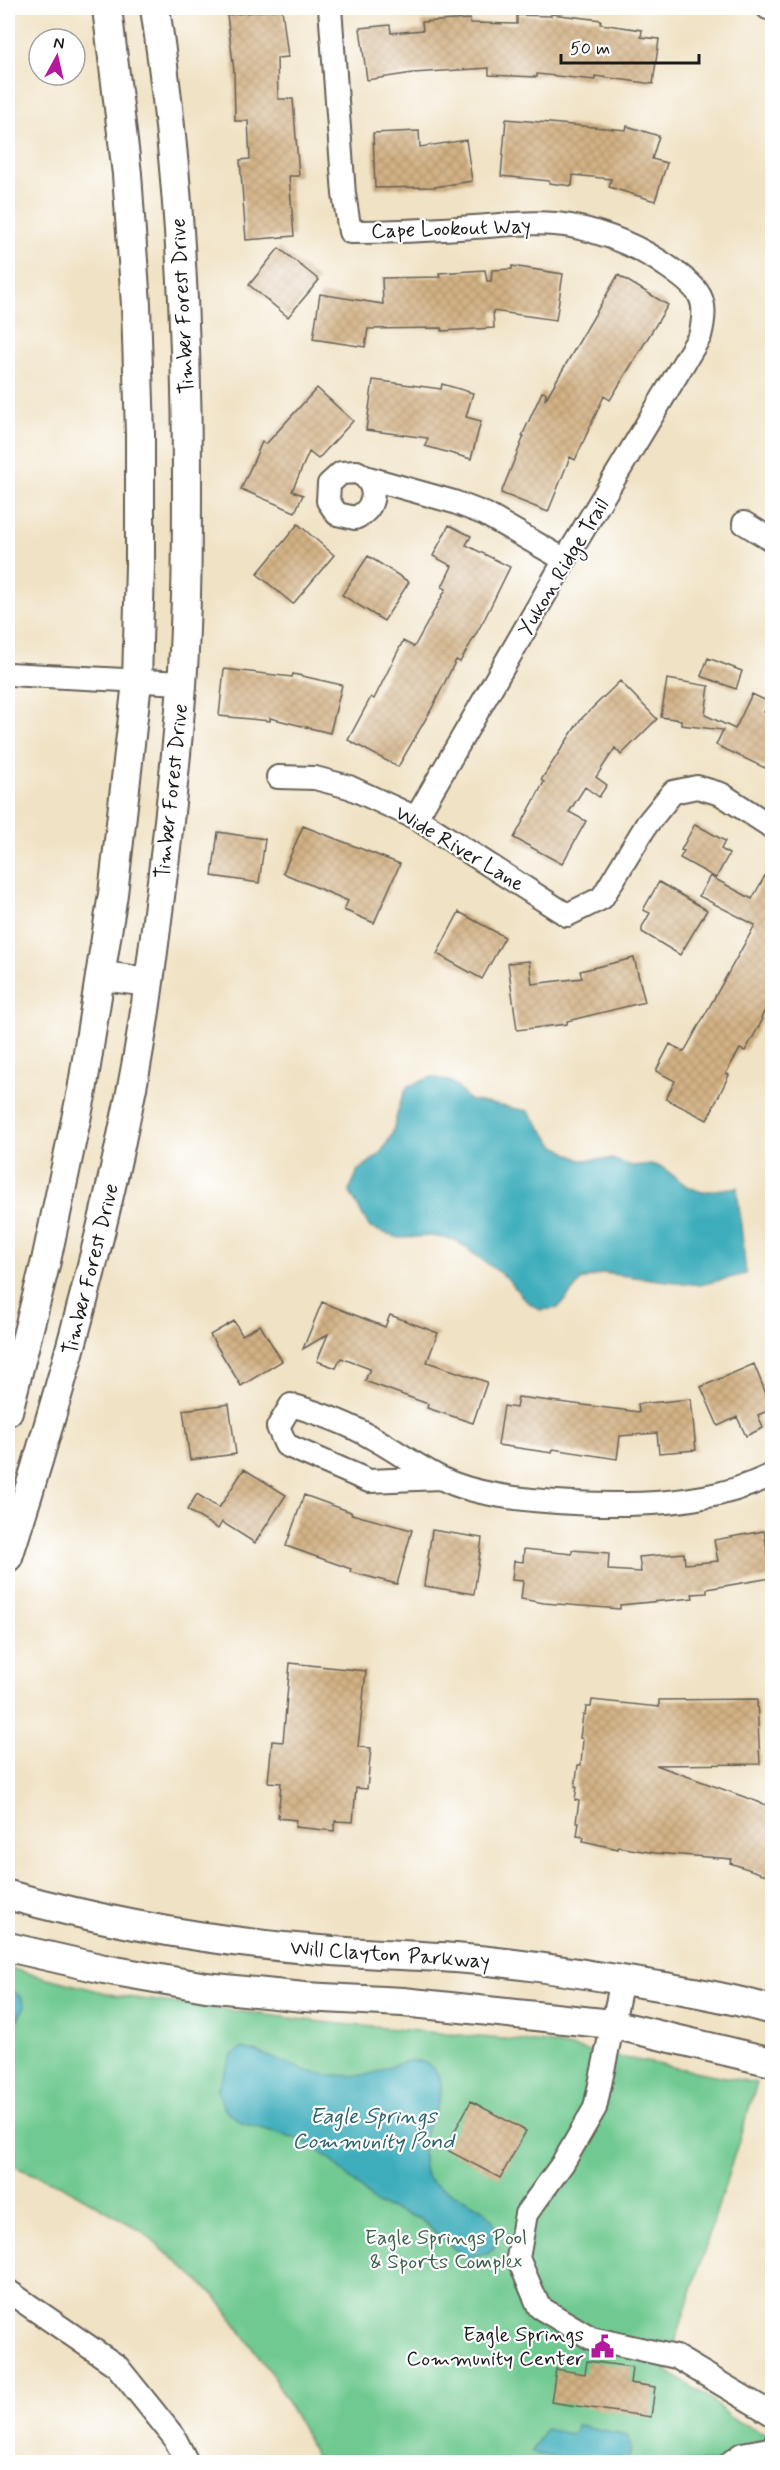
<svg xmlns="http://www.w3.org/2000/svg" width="780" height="2470" viewBox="0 0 780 2470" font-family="Mynerve,sans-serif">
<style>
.green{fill:#6fc990;stroke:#467256;stroke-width:1.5}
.water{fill:#3eadbb;stroke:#2d646c;stroke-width:1.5}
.building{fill:url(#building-cross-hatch)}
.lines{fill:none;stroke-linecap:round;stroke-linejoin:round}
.minor-casing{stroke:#666157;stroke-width:26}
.major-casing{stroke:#666157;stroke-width:32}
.minor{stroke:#fff;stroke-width:22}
.major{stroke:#fff;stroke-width:28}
.labels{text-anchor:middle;stroke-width:4.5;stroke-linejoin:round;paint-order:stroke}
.street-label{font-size:21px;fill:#1c1c1c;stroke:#fff}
.park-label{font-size:21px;fill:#3d614a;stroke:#fff}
.poi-label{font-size:21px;fill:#1c1c1c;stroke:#fff;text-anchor:end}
.water-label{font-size:22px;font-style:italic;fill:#2d646c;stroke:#fff}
</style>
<defs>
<pattern id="building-cross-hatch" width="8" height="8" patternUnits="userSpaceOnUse" patternTransform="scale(1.5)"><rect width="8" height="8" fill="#d2b184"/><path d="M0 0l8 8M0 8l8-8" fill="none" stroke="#b49871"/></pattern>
</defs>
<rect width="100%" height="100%" fill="#fff"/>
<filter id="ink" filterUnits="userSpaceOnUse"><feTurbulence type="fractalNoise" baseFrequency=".0167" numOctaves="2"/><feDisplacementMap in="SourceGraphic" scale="12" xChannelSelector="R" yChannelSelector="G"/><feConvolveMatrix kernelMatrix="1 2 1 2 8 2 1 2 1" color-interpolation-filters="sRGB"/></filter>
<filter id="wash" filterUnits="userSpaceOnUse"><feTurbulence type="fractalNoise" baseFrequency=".008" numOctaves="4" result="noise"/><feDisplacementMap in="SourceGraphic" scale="24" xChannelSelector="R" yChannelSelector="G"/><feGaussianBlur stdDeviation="1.35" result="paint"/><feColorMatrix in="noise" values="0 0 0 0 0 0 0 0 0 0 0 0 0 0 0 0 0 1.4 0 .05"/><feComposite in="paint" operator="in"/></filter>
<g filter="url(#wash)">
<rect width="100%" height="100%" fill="#f0e2c4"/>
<path class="green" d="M8 1968 118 1996 330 2023 546 2043 757 2083 666 2371 705 2395 734 2420 772 2436V2462H317L309 2442 273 2376 215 2295 140 2230 63 2186 8 2164Z"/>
<path class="water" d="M432 1077 452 1082 469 1100 528 1111 554 1145 580 1160 611 1159 632 1166 651 1164 663 1168 688 1187 702 1192 737 1187 746 1274 700 1285 603 1273 582 1280 558 1308 540 1310 525 1300 507 1278 455 1240 432 1236 399 1238 370 1228 349 1191 358 1171 380 1154 392 1135 400 1103 408 1086Z
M11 1990 21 1997 25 2007 15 2023 8 2026V1991Z
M242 2048C267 2053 287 2066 311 2072 327 2076 349 2076 365 2075 386 2073 409 2050 430 2066 455 2083 432 2112 426 2132 422 2143 422 2161 425 2172 433 2198 511 2198 494 2248L487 2253 465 2258 420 2219 377 2204 330 2159 300 2139 242 2123 224 2108 217 2089 232 2055Z
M577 2425 627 2435 631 2448 628 2462H561L558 2458 531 2453 545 2429 571 2434 576 2431Z"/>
<g id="blocks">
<path class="building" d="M282 9 288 57 277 58 278 99H293L299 176H289L294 236 246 240 240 160 250 159 248 121H235L234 71 227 15Z
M551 14 601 20 600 24 642 30 641 37 659 39 653 84 595 76V80L537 74V77L489 75V68L413 73 367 80 360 28 390 25 391 33 423 30 422 22 470 19V23L517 24V15L551 16Z
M506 119 626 130 627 126 659 136 652 159 667 163 655 201 609 187 611 179 573 175 572 186 549 183V181L501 176Z
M419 131 420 147 466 140 472 181 434 187 375 188 373 133Z
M279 248 319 280 288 317 249 285Z
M512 266 563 274 556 320 493 311 494 328 442 331V328L368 329 365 347 313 339 320 294 383 304 382 278 440 277 439 273 485 270 487 281H491L492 270 512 269Z
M618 275 668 305 610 400 604 396 575 460 570 457 548 512 501 493 524 436H522L542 392 546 393 545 400Z
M373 380 441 389 442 384 473 393 466 417 481 421 471 459 425 446 428 438 366 430Z
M317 388 353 421 318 459 309 452 292 491 303 495 295 512 241 489 262 442 266 444Z
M298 524 334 555 293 604 257 574Z
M449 525 471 536 466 545 510 567 485 618 460 662 456 660 431 710 398 767 348 740 371 697 374 699 403 641 414 647 446 589 442 587 452 566 433 556Z
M368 556 409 582 384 621 342 595Z
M708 658 742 671 736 689 701 676Z
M224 669 292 677 293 674 342 685 330 733 270 718V721L219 716Z
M667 679 709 686 705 715 735 729 752 694 769 702 764 712 772 716V752L765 768 716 745 723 730 681 725V720L661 717Z
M620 681 657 719 621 755 615 748 596 777 607 785 599 797 585 787 569 812 586 821 562 864 514 838 544 782 541 780 580 720Z
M695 824 725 841 721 849 729 854 716 878 680 858 684 851 681 850Z
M303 826 400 864 374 923 344 910 348 901 283 873Z
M218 832 265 839 259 883 212 876Z
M772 863V997L761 1018 763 1019 745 1051 740 1049 726 1073 729 1075 707 1120 666 1099 675 1081 656 1071 670 1044 684 1052 755 925 699 896 710 876 752 899Z
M659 882 707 910 680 955 642 932V927L650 913 643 910Z
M459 912 505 937 482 979 437 954Z
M634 958 645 1002 567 1021V1024L517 1030 508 963 529 961 532 984 582 978 580 971Z
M322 1302 385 1327 390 1315 438 1333 427 1362 487 1382 473 1423 427 1408 428 1404 365 1381 370 1369 341 1358 336 1368 317 1361 328 1334 303 1349Z
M234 1321 242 1335 260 1325 282 1361 241 1386 210 1335Z
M754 1364 772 1409 758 1415 763 1428 746 1436 737 1417 718 1426 701 1387Z
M518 1397 639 1412 638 1404 691 1399 696 1450 659 1453 657 1433 620 1436 617 1459 553 1449 552 1453 498 1445 504 1406 516 1408Z
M229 1404 236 1454 190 1460 183 1410Z
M244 1469 286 1495 255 1543 222 1522 218 1529 187 1510 197 1494 219 1508Z
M304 1495 351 1512V1514L412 1530 397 1584 350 1572 351 1569 286 1546Z
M432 1530 482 1538 474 1594 424 1586Z
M764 1531 771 1578 707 1589V1593L692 1594 693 1598 620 1605V1609L544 1603 521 1599 523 1581 512 1580 514 1561 523 1562 524 1549 572 1554V1550L609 1553 608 1570 641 1572 639 1557 684 1553 685 1564 718 1561 714 1540Z
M290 1663 366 1671 358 1747 371 1748 367 1789 356 1788 353 1822 335 1821 334 1831 295 1827 296 1820 278 1818 281 1783 268 1782 272 1741 283 1742Z
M757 1699 760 1764 656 1765 772 1807V1877L730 1863 732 1859 655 1853 618 1847V1849L583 1841 584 1837 577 1836 579 1822H576L579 1801 575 1800 577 1787H575L578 1765H581L583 1739 580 1738 583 1715H585L586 1707H591L592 1700 659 1707V1700Z
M471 2101 526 2131 500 2178 445 2149Z
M587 2361 632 2367 630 2383 655 2387 651 2417 551 2402 556 2369 585 2374Z"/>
</g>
</g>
<g filter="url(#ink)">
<use href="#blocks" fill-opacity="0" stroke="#666157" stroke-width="1.5"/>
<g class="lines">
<defs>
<path id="minor" d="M330 8 344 194 350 232C392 232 433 230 474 227 506 225 539 220 571 226 606 233 642 248 671 269 701 290 709 299 700 336L565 560 416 818
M768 8 772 9
M365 477C379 492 373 510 355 518L337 514 328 501 329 484 341 473 357 472 365 477 454 502 485 514 565 560
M744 523 772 540
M8 674 182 683
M278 777 315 778 349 787 416 818 567 915 602 898 647 824 673 792 697 787 721 794 772 827
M440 1478 369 1481 286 1445 278 1427 291 1405C319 1413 345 1422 371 1437 399 1452 425 1473 454 1484 513 1506 642 1509 703 1497 728 1493 750 1485 772 1475
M622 1980 595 2108 563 2163 526 2214 518 2258 539 2307 591 2338 676 2357 772 2414
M8 2291 117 2366 174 2437 187 2462
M731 2462 742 2454 769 2449 772 2451"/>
<path id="major" d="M102 976 149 982
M8 1411 46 1261 82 1091 113 894 137 682 140 565V435L136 305 127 174 107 8
M8 1557C56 1408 97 1261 128 1107 144 1033 152 957 162 881 170 816 177 750 182 685 187 614 187 543 187 472 187 316 178 161 155 8
M8 1895C109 1923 214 1942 320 1950 365 1954 410 1955 455 1958 511 1962 566 1971 622 1980 673 1988 723 1996 772 2010
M8 1947 104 1969 206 1987 304 1997 403 2002 612 2024 772 2062"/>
</defs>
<use href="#minor" class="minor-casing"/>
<use href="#major" class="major-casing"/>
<use href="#minor" class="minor"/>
<use href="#major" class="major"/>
</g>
</g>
<defs>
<symbol id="civic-bare" viewBox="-9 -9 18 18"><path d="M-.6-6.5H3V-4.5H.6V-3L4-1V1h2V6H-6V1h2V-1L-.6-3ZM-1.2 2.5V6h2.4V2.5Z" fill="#b5179e" stroke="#fff" stroke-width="2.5" paint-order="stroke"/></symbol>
</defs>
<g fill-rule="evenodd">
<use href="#civic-bare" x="586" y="2330" width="33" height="33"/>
</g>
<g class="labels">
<g class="street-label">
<text transform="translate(451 228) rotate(-2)" y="7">Cape Lookout Way</text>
<text transform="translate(182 306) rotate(-93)" y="7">Timber Forest Drive</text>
<text transform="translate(563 567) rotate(-59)" y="7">Yukon Ridge Trail</text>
<text transform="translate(171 791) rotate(-84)" y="7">Timber Forest Drive</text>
<text transform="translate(460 848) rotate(31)" y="7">Wide River Lane</text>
<text transform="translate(90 1269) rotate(-76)" y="7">Timber Forest Drive</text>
<text transform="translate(390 1954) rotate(4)" y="7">Will Clayton Parkway</text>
</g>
<g class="park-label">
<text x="446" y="2244">Eagle Springs Pool<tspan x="446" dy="24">&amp; Sports Complex</tspan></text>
</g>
<g class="poi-label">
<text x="584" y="2341">Eagle Springs<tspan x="584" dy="24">Community Center</tspan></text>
</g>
<g class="water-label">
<text x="373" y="2123">Eagle Springs<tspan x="373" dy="25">Community Pond</tspan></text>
</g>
</g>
<rect width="780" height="2470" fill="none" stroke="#fff" stroke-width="30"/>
<g transform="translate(57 57) rotate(8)"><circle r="28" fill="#ffffff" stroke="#a4a4a4" stroke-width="1.5"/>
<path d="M0-4.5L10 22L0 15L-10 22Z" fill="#b5179e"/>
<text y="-9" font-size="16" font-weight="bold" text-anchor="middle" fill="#1c1c1c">N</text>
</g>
<path d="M561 54v9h138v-9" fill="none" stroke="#1c1c1c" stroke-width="3"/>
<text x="570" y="54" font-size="18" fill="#1c1c1c" stroke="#ffffff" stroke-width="4.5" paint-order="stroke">50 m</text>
</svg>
